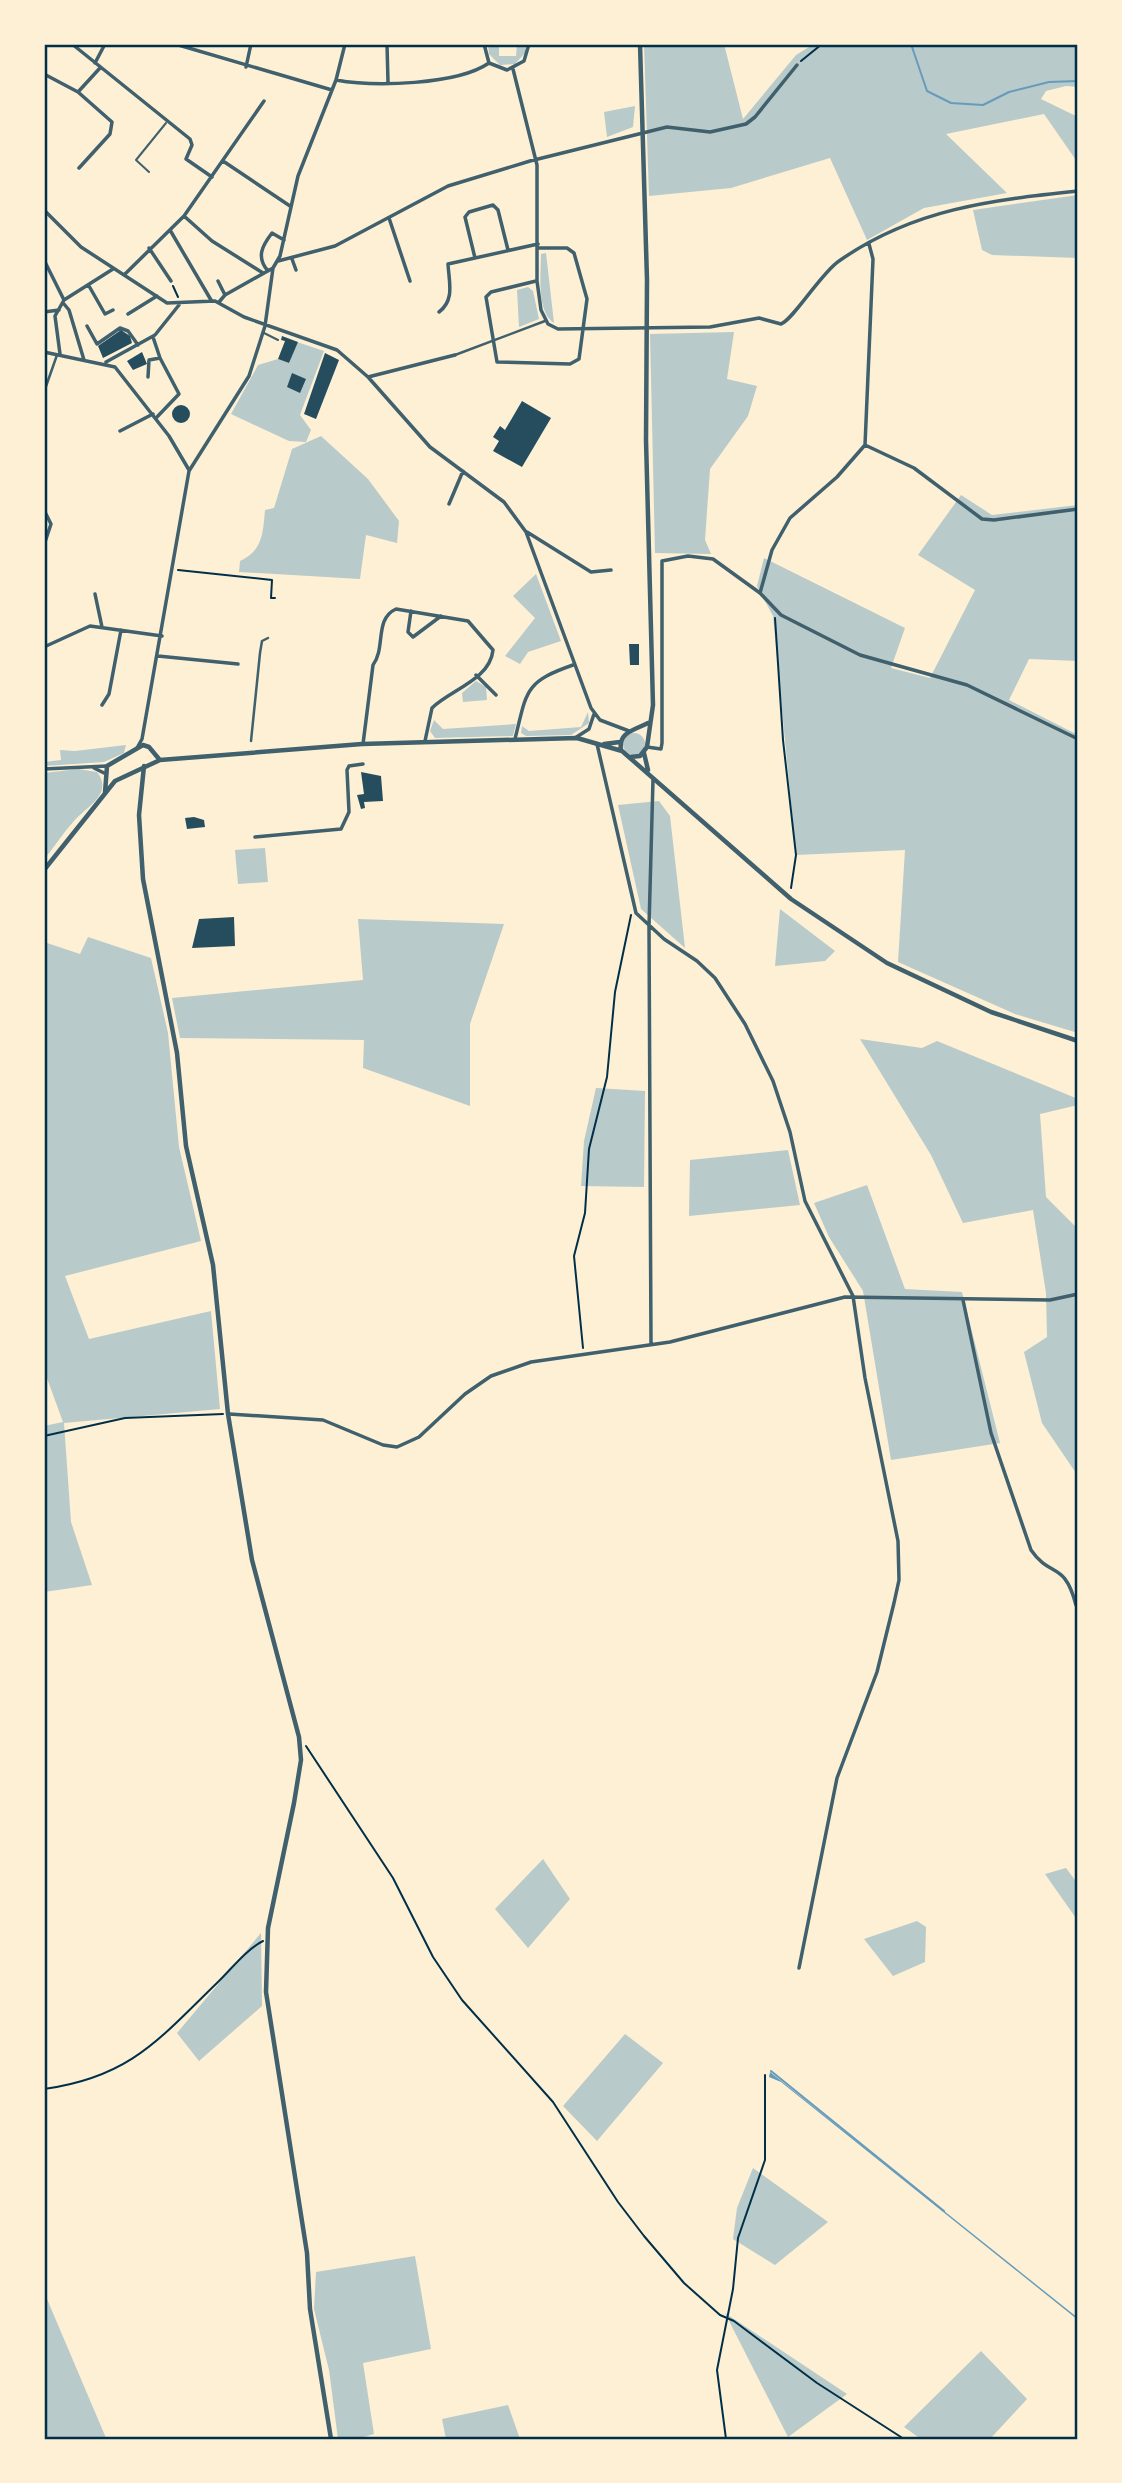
<svg xmlns="http://www.w3.org/2000/svg" width="1122" height="2483" viewBox="0 0 1122 2483" font-family="Ubuntu,sans-serif">
<style>
.green{fill:#b9caca}
.water{fill:#669bbc}
.lines{fill:none;stroke-linecap:round;stroke-linejoin:round}
.stream{stroke:#669bbc;stroke-width:2}
.building{fill:#264d5e}
.path{stroke:#003049;stroke-width:2}
.service{stroke:#3f606c;stroke-width:2}
.pedestrian{stroke:#3f606c;stroke-width:2.5}
.minor{stroke:#3f606c;stroke-width:3.5}
.tertiary{stroke:#3f606c;stroke-width:4.5}
.neatline{fill:none;stroke:#003049;stroke-width:2.5}
</style>
<rect width="100%" height="100%" fill="#fdf0d5"/>
<path class="green" d="M488 44H499V56H516L517 44H526L525 53 515 64 500 65 489 54Z
M644 44H724L743 119 796 55 814 44H1078V87L1066 86 1046 91 1041 99 1078 117V163L1044 114 946 134 1007 193 924 208 867 240 830 158 731 188 649 196Z
M635 106 633 127 607 137 604 112Z
M1078 195V258L992 255 982 250 973 210Z
M546 253 554 323C536 311 541 274 541 254Z
M528 287 533 291 539 319 519 327 517 290Z
M734 332 727 379 757 386 748 416 710 469 705 540 711 554 655 553 650 334Z
M297 342 324 351 300 415 311 430 306 442 289 441 231 414 258 365 278 359 289 363Z
M321 436 368 479 399 521 397 543 366 535 360 579 239 572 240 561C263 551 263 532 265 510L274 508 292 449Z
M961 495 992 515 1078 505V661L1029 659 1009 700 1078 735V1033L1015 1014 898 962 905 850 796 855 773 616 757 586 764 558 905 628 891 668 930 678 975 590 918 555Z
M536 574 561 641 528 652 520 664 505 656 535 618 513 596Z
M476 681 486 687 487 700 463 702 462 693Z
M588 712 589 723 571 735 526 736 521 733 522 726 529 731 581 727Z
M434 720 443 729 516 724 513 736 435 738 430 731Z
M623 744a11 11 0 1 1 22 0a11 11 0 1 1-22 0Z
M126 745 124 753 104 762 44 766V762L61 760 60 750 75 751Z
M78 769 97 772C114 794 86 807 74 821 63 833 54 847 44 860V773Z
M659 801 670 816 685 948 641 909 618 805Z
M265 848 268 882 238 884 235 850Z
M780 909 835 951 825 961 775 966Z
M358 919 504 924 470 1024V1106L363 1068 364 1040 180 1038 172 998 363 980Z
M88 937 151 958 168 1033 179 1147 201 1241 65 1276 89 1339 211 1311 220 1409 64 1423 71 1522 92 1585 44 1592V1426L63 1422 44 1370V942L80 954Z
M860 1039 922 1048 937 1041 1078 1099V1105L1040 1114 1046 1197 1078 1229V1476L1042 1423 1024 1352 1047 1337 1046 1293 1033 1210 963 1223 931 1155Z
M596 1088 645 1091 644 1187 581 1186 584 1141Z
M788 1150 800 1205 689 1216 690 1160Z
M867 1185 905 1289 962 1292 1000 1443 891 1460 863 1291 829 1237 814 1203Z
M543 1859 570 1899 528 1948 495 1909Z
M1066 1868 1078 1884V1921L1045 1874Z
M917 1921 926 1927 925 1962 893 1976 864 1939Z
M261 1933 262 2006 199 2061 177 2033Z
M625 2034 663 2063 597 2141 563 2106Z
M753 2168 828 2222 775 2265 733 2239 737 2208Z
M415 2256 431 2349 363 2363 374 2434 357 2439H338L329 2370 314 2309 316 2272Z
M44 2292 106 2438 134 2439H44Z
M725 2313 847 2394 788 2437Z
M981 2351 1027 2399 990 2439H921L904 2427Z
M508 2405 520 2439H446L442 2419Z"/>
<path class="water" d="M770 2072 1078 2318V2320L781 2082 769 2077Z"/>
<g class="lines">
<path class="stream" d="M911 44 927 91 951 103 983 105 1009 92 1049 82 1078 81
M771 2071 944 2211"/>
</g>
<path class="building" d="M121 330 130 336 132 343 103 358 98 346Z
M282 336 298 342 289 363 278 359 285 341 281 340Z
M142 352 147 364 133 370 127 361Z
M325 353 339 360 316 419 304 414Z
M292 373 306 379 300 393 287 387Z
M522 401 551 418 522 467 493 451 499 441 493 437 500 426 505 430Z
M172 414a9 9 0 1 1 18 0a9 9 0 1 1-18 0Z
M629 644H639V665H630Z
M361 772 381 776 383 801 364 802 365 808 361 809 357 795 364 794Z
M194 817 204 820 205 827 187 829 185 818Z
M234 917 235 946 192 948 199 919Z"/>
<g class="lines">
<path class="path" d="M801 61 822 44
M173 286 178 297
M178 570 272 580 271 598H275
M775 618 783 740 796 855 791 888
M583 1348 574 1256 585 1213 589 1149 607 1077 615 992 631 915
M44 1436 125 1418 223 1414
M306 1746 393 1878 433 1957 462 2000 553 2102 618 2202 644 2236 684 2283 720 2315 734 2321 817 2383 904 2439
M44 2089C131 2077 160 2038 219 1981 232 1968 247 1949 263 1941
M726 2439 717 2370 733 2289 738 2238 765 2160V2075"/>
<path class="service" d="M149 172 136 160 166 123
M264 333 278 340"/>
<path class="pedestrian" d="M455 355 545 321
M44 392 57 355
M251 741 260 653 262 641 268 638"/>
<path class="minor" d="M72 44 190 139 192 145 186 159 212 177
M175 44 332 90
M387 44 388 82
M484 44 489 63 507 70 524 61 529 44
M95 63 105 44
M246 67 251 44
M513 69 537 165V281L541 310 548 324 558 329 710 327 759 318 781 324C793 320 821 273 839 261 913 209 991 200 1078 191
M44 74 78 92 112 122 110 134 79 168
M336 80C374 87 457 85 489 63
M78 92 100 68
M223 161 290 206
M44 210 81 247 167 303 215 301 244 317 337 350 368 377 430 447 504 502 526 532 591 708 600 720 629 731
M184 216 212 241 263 273
M389 218 410 281
M170 230 211 300
M149 248 171 281
M475 258 465 217 469 212 493 205 498 210 508 250
M292 259 296 270
M44 260 64 300
M278 261 335 246 448 186 530 161 667 127 710 132 746 124 755 117 797 65
M268 271C256 257 262 246 272 233L284 240
M124 275 184 216 264 101
M218 281 225 295
M536 281 491 292 486 297 497 362 570 364 579 359 587 299 574 253 567 248H539
M89 286 105 314 113 310
M219 302 225 295 273 268
M64 304 69 310 84 360
M44 312 59 310
M439 312C455 300 449 282 448 264L538 244
M128 314 157 296
M87 326 97 344 120 328 128 331 138 345
M153 337 160 358 179 394 156 418
M44 352 115 367 169 436 189 470
M60 354 55 316 64 300 113 269
M106 362 155 335 179 305
M148 377 149 360 160 358
M368 377 455 355
M120 431 153 414
M865 445 914 468 982 519 994 520 1078 509
M449 504 463 471
M44 510 51 524 44 545
M527 532 591 572 611 570
M760 593 772 550 790 518 837 477 865 445 873 259 869 244
M95 594 102 627
M411 611 408 632 413 637 441 616
M44 647 90 626 162 636
M158 656 238 664
M476 675 496 695
M102 705 109 694 121 630
M575 738 589 729 594 714
M515 739C527 691 524 682 573 665
M363 744 373 665C386 648 374 619 396 609L468 621 493 650C490 680 450 690 432 708L425 741
M597 744 636 913 664 939 697 961 715 978 745 1024 773 1081 790 1132 805 1201 853 1296 865 1378 898 1541 899 1580 894 1603 877 1672 837 1778 799 1968
M647 747 661 749 662 743V561L688 556 713 559 760 593 781 615 860 655 967 685 1078 739
M137 748 142 739 189 471 249 376 265 326 273 268 280 256 298 176 336 80 345 44
M94 768 104 773
M44 769 107 766
M255 837 341 829 349 812 347 770 349 766 363 764
M963 1300 991 1433 1031 1550C1051 1579 1064 1560 1076 1605
M651 1345 649 926 653 780
M229 1414 323 1420 383 1445 397 1447 419 1437 465 1394 491 1376 531 1362 670 1342 845 1297 1050 1300 1078 1294"/>
<path class="tertiary" d="M604 744 620 742
M621 750C618 732 635 730 648 723
M644 753 648 770
M630 757 640 756 647 747 653 705 646 440 647 280 640 44
M144 766 139 815 143 879 177 1053 186 1146 213 1265 228 1414 252 1560 299 1737 301 1760 294 1803 268 1928 266 1992 307 2253 310 2309 331 2439
M105 793 107 766 143 745 149 747 159 759
M44 870 115 781 160 760 362 744 577 738 622 751 791 899 887 963 991 1012 1078 1041"/>
</g>
<rect width="1122" height="2483" fill="none" stroke="#fdf0d5" stroke-width="91"/>
<rect x="46" y="46" width="1030" height="2392" class="neatline"/>
</svg>
